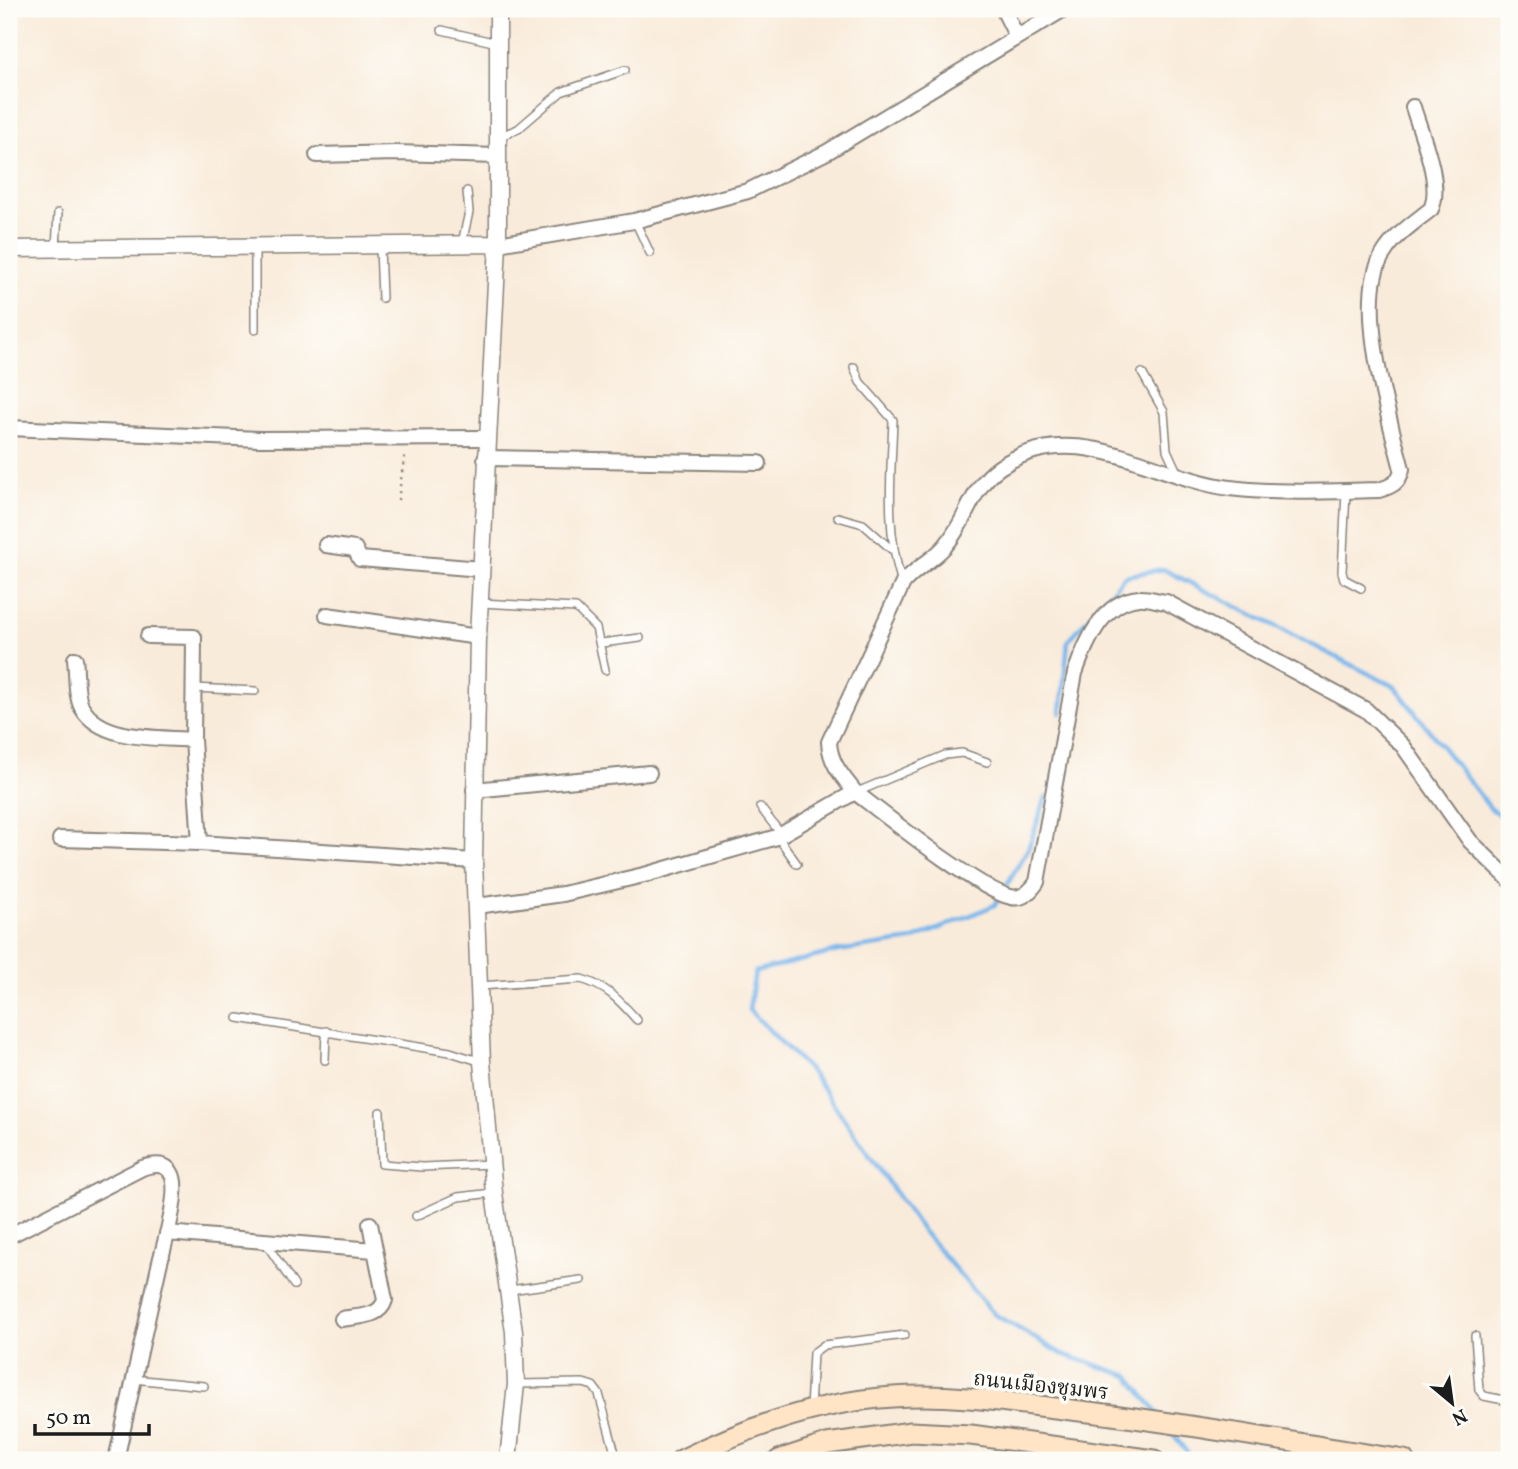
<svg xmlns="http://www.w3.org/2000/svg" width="1518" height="1469" viewBox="0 0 1518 1469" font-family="Vollkorn,'Noto Serif Thai',serif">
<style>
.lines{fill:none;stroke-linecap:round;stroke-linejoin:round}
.stream{stroke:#79b7ec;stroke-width:4.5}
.service-casing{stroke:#8a847b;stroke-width:10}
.minor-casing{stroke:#8a847b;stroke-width:18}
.tertiary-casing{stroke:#8a847b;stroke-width:19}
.secondary-casing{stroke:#8a847b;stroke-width:23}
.path{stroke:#8a847b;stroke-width:2.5;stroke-dasharray:2 5;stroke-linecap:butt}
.service{stroke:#fff;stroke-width:7}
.minor{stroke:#fff;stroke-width:14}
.tertiary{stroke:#fff;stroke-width:16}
.secondary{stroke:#ffe4c6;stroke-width:19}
.labels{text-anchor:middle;stroke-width:7;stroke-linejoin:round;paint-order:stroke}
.street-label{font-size:21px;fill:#1c1c1c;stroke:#fdfcf7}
</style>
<rect width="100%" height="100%" fill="#fdfcf7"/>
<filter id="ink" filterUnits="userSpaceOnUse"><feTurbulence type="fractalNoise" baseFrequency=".0143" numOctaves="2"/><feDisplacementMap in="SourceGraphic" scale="14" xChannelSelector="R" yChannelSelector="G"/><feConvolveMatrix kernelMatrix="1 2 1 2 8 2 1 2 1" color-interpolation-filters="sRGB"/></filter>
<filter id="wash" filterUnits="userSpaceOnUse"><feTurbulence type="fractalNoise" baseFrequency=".00686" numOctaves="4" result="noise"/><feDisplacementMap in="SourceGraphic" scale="28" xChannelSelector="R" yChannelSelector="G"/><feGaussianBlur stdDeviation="1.57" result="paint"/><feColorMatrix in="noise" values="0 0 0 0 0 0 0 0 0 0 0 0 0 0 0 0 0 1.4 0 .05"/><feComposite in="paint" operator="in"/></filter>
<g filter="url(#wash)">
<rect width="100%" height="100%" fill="#f9ebda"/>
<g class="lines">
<path class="stream" d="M1061 713 1068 641 1125 576 1163 569 1395 687 1490 808 1509 822
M1046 797 1028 849 995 905 912 940 838 951 755 972 749 1010 812 1073 920 1228 994 1314 1062 1354 1129 1376 1159 1416
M1170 1431 1193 1460"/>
</g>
</g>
<g filter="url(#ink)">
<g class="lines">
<defs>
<path id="service" d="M442 30 497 43
M498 137 518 129 561 92 625 70
M635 221 650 253
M462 243 469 212 467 191
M255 247V330
M380 247 382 298
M56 248 58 213
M854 367 860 382 893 420C891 477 885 529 902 583
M1142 373 1164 412 1167 450 1178 474
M1346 492 1342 572 1344 579 1361 588
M838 517 863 524 891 549
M481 603 576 608 596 628 605 670
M602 643 640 638
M194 688 255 691
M857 792 945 755 962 753 987 762
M760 807 781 834
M778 837 797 864
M480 986 581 979C607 986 620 1001 637 1020
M238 1018 450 1052 482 1062
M325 1060 326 1031
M380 1112 382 1164 422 1167 492 1164
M416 1216 458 1197 493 1193
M265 1242 294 1285
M510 1290 581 1280
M1475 1336 1479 1390 1484 1396 1509 1401
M133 1379 204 1386
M516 1384 583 1383 593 1386 599 1394 617 1460
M810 1409 813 1353 824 1345 905 1335"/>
<path id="minor" d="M1003 9 1017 37
M317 155 396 153 497 156
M498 244 634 221 748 191 827 152 1064 9
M9 428 259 439 486 438
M485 458 759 463
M326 545 355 549 360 559 481 569
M327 615 478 637
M148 636 194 637 193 740 200 843
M75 659C77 674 75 695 82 708 102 742 160 737 193 740
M474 790 649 773
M855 792C842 776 830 763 829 742L903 583C915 568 934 560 946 545 968 519 971 487 1000 467 1076 415 1153 478 1230 488 1278 494 1331 491 1379 490 1392 486 1399 483 1402 469 1389 418 1353 298 1384 253 1395 235 1415 222 1431 209 1443 184 1421 134 1413 107
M60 839 200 843 474 861
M477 906 563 894 648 874 777 837 855 792C885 815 980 891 1011 897 1023 900 1031 891 1037 882L1075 673C1085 645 1102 601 1139 598 1147 597 1157 601 1166 602L1366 710 1403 746 1470 841 1509 879
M167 1233 374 1250
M9 1236 142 1168C154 1164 168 1162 173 1177 179 1196 164 1245 159 1266 144 1331 130 1396 116 1460
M342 1319C357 1316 380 1318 385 1300L370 1224"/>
<path id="tertiary" d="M498 9V244L478 637 474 861 482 1062 494 1193 514 1332 516 1384 508 1460
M9 249 498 244"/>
<path id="secondary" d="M681 1460C746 1428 820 1401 893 1397 949 1393 1008 1402 1063 1409 1177 1422 1290 1442 1404 1460
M779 1460 827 1444 911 1432 971 1435 1154 1460"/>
</defs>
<use href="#service" class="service-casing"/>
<use href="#minor" class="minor-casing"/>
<use href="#tertiary" class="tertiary-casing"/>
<use href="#secondary" class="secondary-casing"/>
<path class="path" d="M398 500 405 452"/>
<use href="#service" class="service"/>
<use href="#minor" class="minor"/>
<use href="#tertiary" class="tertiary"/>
<use href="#secondary" class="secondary"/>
</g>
</g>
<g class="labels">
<g class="street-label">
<text transform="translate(1041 1385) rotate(6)" y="7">ถนนเมืองชุมพร</text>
</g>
</g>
<rect width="1518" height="1469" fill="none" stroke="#fdfcf7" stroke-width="35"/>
<g transform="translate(1452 1403) rotate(151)" stroke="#fdfcf7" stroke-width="5" paint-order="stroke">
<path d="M0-5L12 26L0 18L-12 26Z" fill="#1c1c1c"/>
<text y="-10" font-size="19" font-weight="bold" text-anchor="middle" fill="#1c1c1c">N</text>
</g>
<path d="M35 1424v10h114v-10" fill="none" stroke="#1c1c1c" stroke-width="3.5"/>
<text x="46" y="1424" font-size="21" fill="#1c1c1c" stroke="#fdfcf7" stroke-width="5" paint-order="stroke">50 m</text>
</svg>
